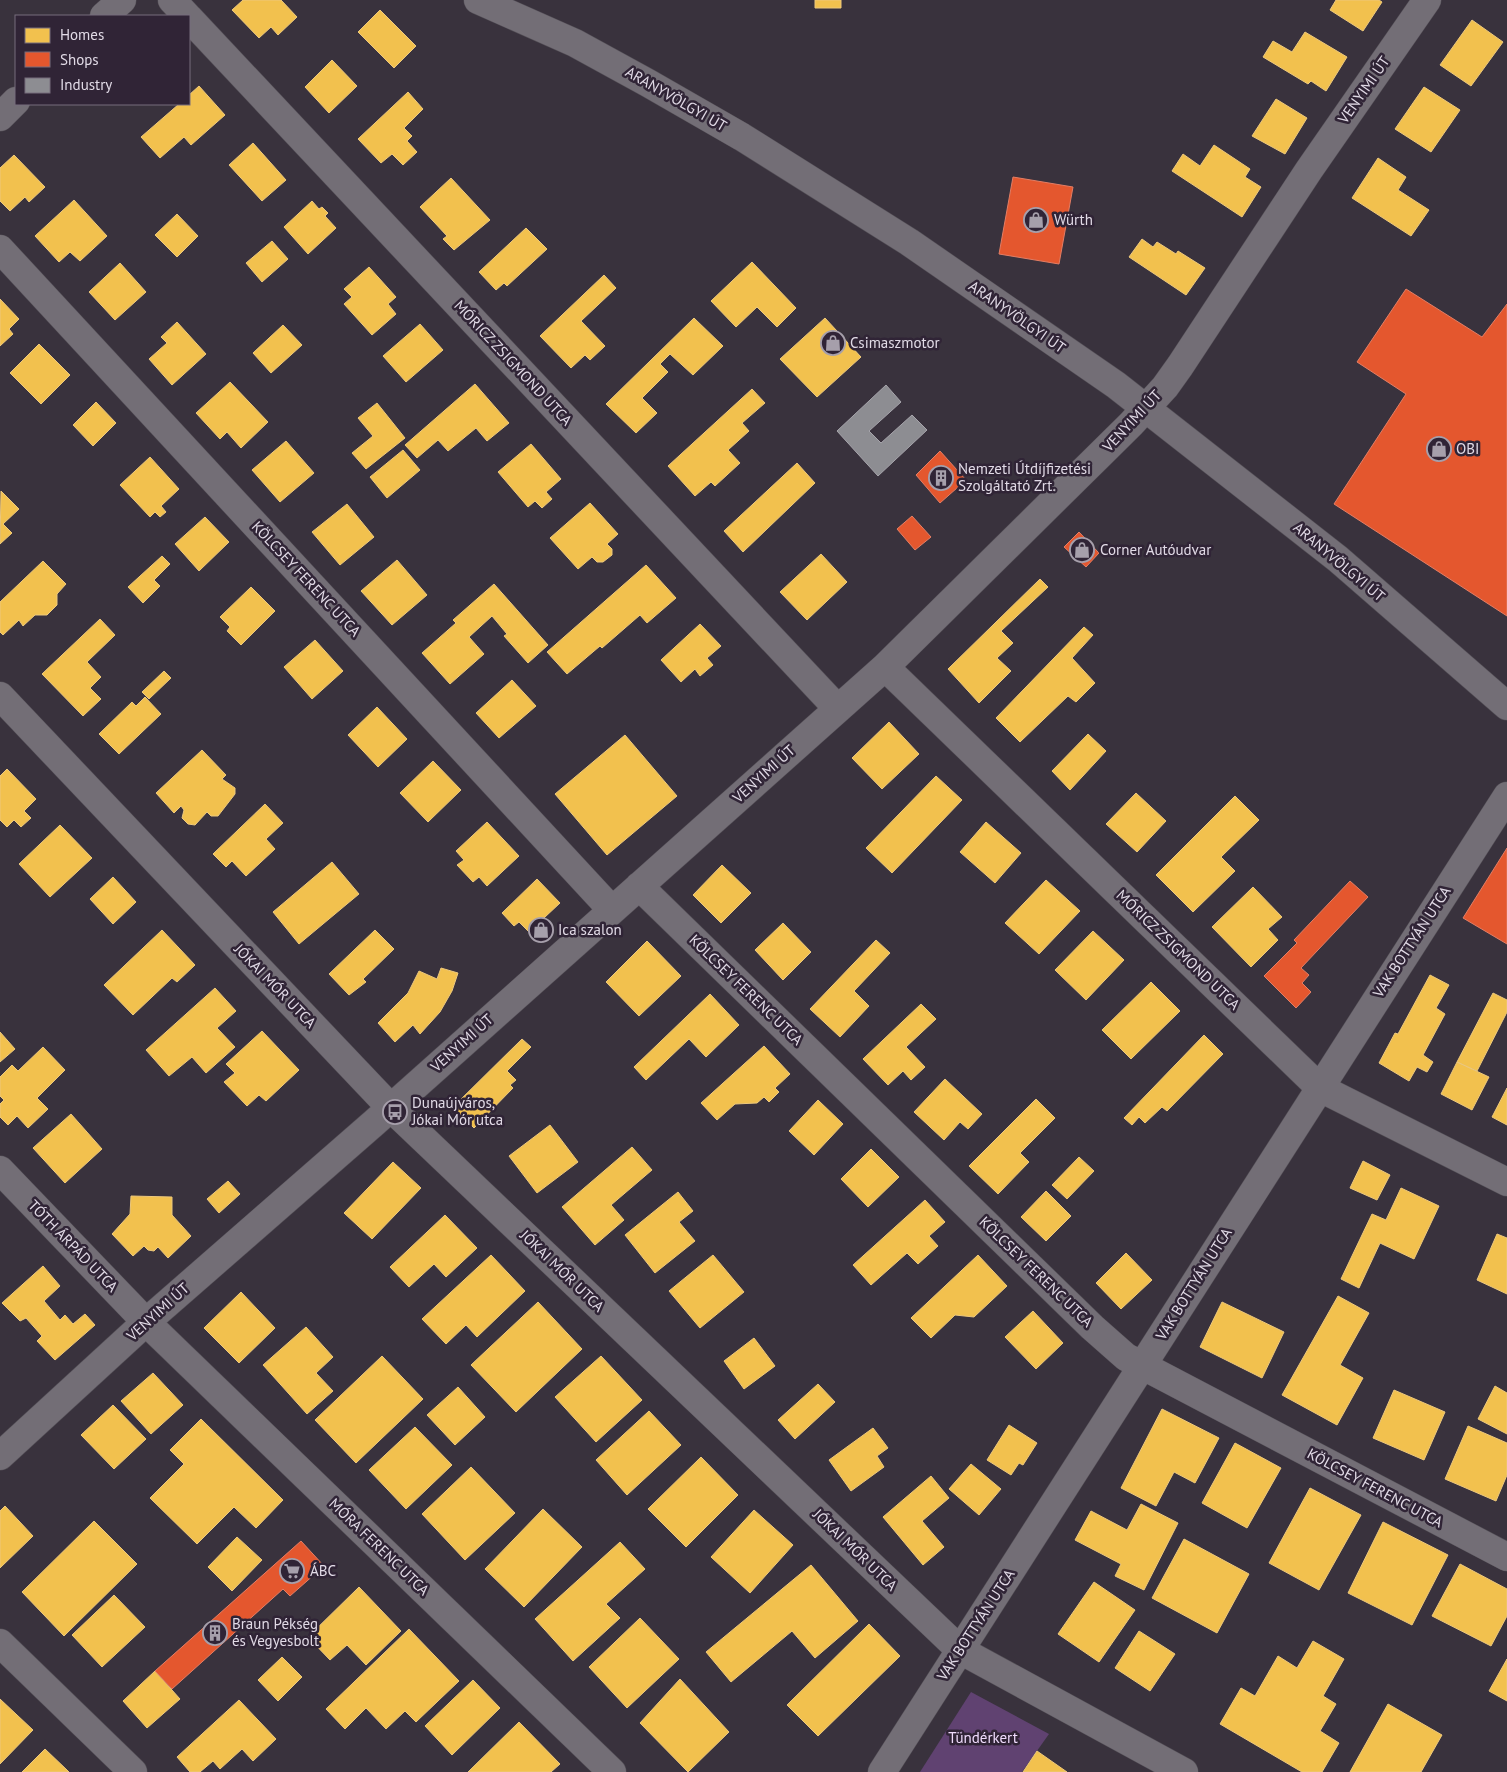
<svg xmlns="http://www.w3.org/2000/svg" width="1507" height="1772" viewBox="0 0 1507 1772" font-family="'PT Sans',sans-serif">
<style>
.green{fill:#604271}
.homes{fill:#f2c14e;stroke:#edc87c}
.shops{fill:#e4572e;stroke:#e37e65}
.industry{fill:#8d8d92;stroke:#a6a4ab}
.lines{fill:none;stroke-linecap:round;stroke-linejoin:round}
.minor-casing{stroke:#534e56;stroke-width:29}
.minor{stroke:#736e76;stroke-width:28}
.labels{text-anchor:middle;stroke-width:5;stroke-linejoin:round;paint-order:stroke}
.street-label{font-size:15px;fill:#e1dae6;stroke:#302436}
.poi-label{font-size:15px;fill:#e1dae6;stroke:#302436;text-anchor:start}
.park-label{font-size:15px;fill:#efdbfc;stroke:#302436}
</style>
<rect width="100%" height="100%" fill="#39323d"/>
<path class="green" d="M971 1692 1049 1734 1022 1772H920Z"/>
<path class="homes" d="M243 0H281L297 17 278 35 271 27 259 38 232 10Z
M815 0H841V8H815Z
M1336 0H1379L1382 2 1363 31 1330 10Z
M380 10 416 46 394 68 358 32Z
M1472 20 1503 42 1471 86 1440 65Z
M1305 32 1347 57 1326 91 1311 81 1308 84 1263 57 1273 41 1292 52Z
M332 60 357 86 329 113 305 87Z
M199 86 225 115 191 145 184 137 160 158 141 137 179 104H189V95Z
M1424 87 1460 110 1431 152 1395 129Z
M408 92 423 109 404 128 412 136 407 141 417 152 403 165 392 154 381 163 358 139Z
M1276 99 1307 118 1285 154 1252 136Z
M253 143 286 180 262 201 229 165Z
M1214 145 1250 169 1245 177 1261 187 1242 217 1172 171 1183 154 1200 166Z
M14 155 45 187 29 202 25 197 10 211 0 201V168Z
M1378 158 1406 177 1398 190 1429 210 1411 236 1352 198Z
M451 178 490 220 454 250 443 239 447 236 420 207Z
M74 200 107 236 80 261 70 252 59 262 35 236Z
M312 201 319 209 322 207 328 213 325 216 336 228 308 254 284 227Z
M177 214 198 236 177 257 155 235Z
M526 228 547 249 507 286 504 283 496 290 479 272Z
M1142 239 1153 247 1157 242 1176 254 1178 251 1205 268 1186 295 1129 257Z
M272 241 288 259 262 282 246 263Z
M752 262 796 308 777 327 757 307 736 327 711 301Z
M120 263 146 292 115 320 89 292Z
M369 267 396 297 388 304 396 314 372 335 344 304 352 297 344 289Z
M604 275 616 288 581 321 605 346 590 360 585 355 571 368 540 336Z
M0 299 19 319 9 329 13 334 0 346Z
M694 318 723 346 693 375 670 354 660 364 668 372 642 398 657 413 636 433 606 404Z
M825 318 861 357 817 397 780 359Z
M177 322 206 354 172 385 149 359 167 343 161 337Z
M420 324 443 350 406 382 383 356Z
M283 325 302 345 271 373 253 353Z
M39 344 70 375 41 404 10 373Z
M230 382 268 422 241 448 227 432 220 439 196 413Z
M475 384 509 423 487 441 476 428 448 451 438 440 417 458 405 445Z
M752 389 765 403 742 423 749 431 728 450 740 463 715 486 711 482 695 496 668 466Z
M96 402 116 423 93 446 73 425Z
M377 403 405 438 366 469 352 453 373 436 358 418Z
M286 441 314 473 280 502 252 470Z
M531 444 561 479 546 492 552 499 542 508 535 501 528 507 498 472Z
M403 450 420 470 387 498 370 477Z
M150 457 179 489 161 506 166 512 160 517 155 512 150 517 120 485Z
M797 463 815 483 743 552 724 531Z
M1 491 19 509 3 524 12 533 0 544Z
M590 503 618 534 607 544 612 549V555L603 562H597L592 557 578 569 550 538Z
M347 504 374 537 340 565 312 532Z
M205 517 229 542 199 571 175 544Z
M821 554 847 582 807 620 780 592Z
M162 556 170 564 154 580 160 586 143 603 128 587Z
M397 560 427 595 392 625 361 591Z
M43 561 66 584 57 594V605L47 615H35L23 626 19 620 3 635 0 632V602Z
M646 565 676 598 647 623 640 615 602 648 600 646 567 674 547 652Z
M1040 579 1048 587 1001 631 1013 643 997 658 1011 671 979 703 948 669Z
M494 584 548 645 528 663 504 636 507 634 492 616 469 637 484 654 450 684 422 653 456 623 453 620Z
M251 587 275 611 241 645 227 631 230 627 220 617Z
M100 619 115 635 87 662 101 677 90 688 101 699 83 716 42 674Z
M700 624 721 646 707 658 713 665 700 676 695 669 681 682 661 660Z
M1084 627 1093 635 1072 658 1095 683 1076 702 1068 696 1020 742 996 718Z
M315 640 343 671 312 699 284 667Z
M164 671 171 678 149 699 142 692Z
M512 680 536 706 499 738 476 713Z
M145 697 161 714 119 754 99 734 132 702 136 706Z
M377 707 407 739 378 767 348 735Z
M889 722 919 754 882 789 852 758Z
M1088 734 1106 751 1070 790 1052 771Z
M625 735 677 796 607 855 555 794Z
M202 750 226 775 222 779 235 788V794L218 816H211L207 812 195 825 188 824 182 818 184 810 181 806 174 813 156 793Z
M433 761 461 790 428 822 400 793Z
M7 769 36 799 24 811 31 818 21 827 14 820 7 827 0 820V776Z
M936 776 962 800 892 873 866 848Z
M1136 793 1166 821 1137 852 1106 824Z
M1235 796 1259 820 1221 857 1235 871 1193 912 1156 875Z
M265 804 283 823 266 839 275 849 246 876 232 861 226 867 213 854Z
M487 822 519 856 487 886 479 877 473 882 457 865 464 860 456 851Z
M986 822 1021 853 995 883 960 852Z
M60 825 92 858 50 897 19 864Z
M332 862 359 894 299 944 273 912Z
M722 865 751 893 721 923 693 895Z
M113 877 136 902 113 924 90 899Z
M537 879 560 903 529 932 519 922 514 926 502 913Z
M1046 880 1080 911 1039 954 1005 923Z
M1253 887 1282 917 1268 929 1278 940 1251 967 1212 927Z
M783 923 811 952 783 980 755 950Z
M162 930 195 965 177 982 172 978 133 1015 104 985Z
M375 930 394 949 363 979 366 982 349 995 329 974Z
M1093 931 1124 960 1086 1000 1055 970Z
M876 940 890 953 854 991 869 1006 840 1037 810 1009Z
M647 941 681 976 639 1016 606 982Z
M441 968 458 973 452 991 440 1012 420 1034 413 1025 395 1042 378 1023 408 993 419 971 437 979Z
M1430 975 1449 985 1436 1008 1445 1014 1423 1055 1433 1062 1427 1072 1417 1067 1409 1081 1379 1063 1395 1033 1398 1034Z
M1151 982 1180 1011 1131 1059 1102 1030Z
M215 988 236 1011 217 1028 235 1047 206 1073 192 1057 169 1076 146 1050Z
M1493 993 1507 1000V1012L1477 1071 1457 1062Z
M710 994 739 1025 706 1057 689 1039 646 1080 634 1067Z
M921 1004 936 1019 906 1047 925 1067 911 1080 903 1071 888 1085 863 1059Z
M262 1031 299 1070 266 1101 259 1095 247 1106 224 1082 235 1073 226 1064Z
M0 1032 15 1049 0 1062Z
M1204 1035 1223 1054 1167 1111 1162 1107 1145 1123 1139 1117 1132 1125 1124 1118Z
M522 1039 531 1047 507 1071 516 1080 510 1085 513 1088 474 1128 453 1107Z
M764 1046 790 1074 775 1088 779 1092 769 1102 764 1097 757 1103 735 1104 717 1120 701 1103Z
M43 1047 65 1070 37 1098 48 1109 28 1128 17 1116 8 1125 0 1117V1104L4 1100 0 1096V1077L12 1065 18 1071Z
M1457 1062 1489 1077 1472 1110 1441 1094Z
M945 1079 982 1114 968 1129 960 1122 944 1140 914 1112Z
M1507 1088V1125L1492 1117Z
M1036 1099 1055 1118 1020 1153 1029 1162 998 1194 969 1166Z
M818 1100 843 1124 814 1155 789 1131Z
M71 1114 102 1149 65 1183 33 1148Z
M550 1125 578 1162 537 1193 509 1156Z
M632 1147 652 1170 611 1205 624 1220 595 1245 562 1207Z
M871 1149 899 1177 868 1207 841 1179Z
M1079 1157 1094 1171 1067 1199 1052 1185Z
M1363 1161 1390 1175 1377 1200 1350 1188Z
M393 1162 421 1188 372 1239 344 1213Z
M228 1181 240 1194 219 1213 207 1199Z
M1401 1188 1439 1206 1414 1259 1380 1243 1359 1288 1341 1279 1372 1214 1386 1220Z
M1046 1191 1071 1216 1046 1241 1021 1217Z
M678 1192 693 1211 679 1222 695 1241 655 1273 625 1235Z
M131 1196 172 1197V1215L191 1236 168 1258 158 1247 154 1251 148 1250 144 1246 133 1256 112 1234 130 1214Z
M925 1200 945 1222 929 1236 938 1246 918 1264 907 1253 871 1285 853 1265Z
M445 1215 477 1248 446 1277 434 1264 409 1287 390 1267Z
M1497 1234 1507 1238V1294L1477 1280Z
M1126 1253 1152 1280 1121 1309 1096 1283Z
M491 1255 525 1291 477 1337 466 1325 446 1344 422 1319Z
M713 1255 744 1292 700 1328 669 1291Z
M978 1255 1007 1286 974 1317 955 1315 931 1338 911 1318Z
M43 1266 60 1286 44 1301 60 1320 65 1315 73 1324 85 1314 95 1325 55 1360 37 1341 42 1336 26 1318 20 1321 2 1303Z
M241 1292 275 1328 239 1363 204 1328Z
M1338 1296 1369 1313 1340 1365 1363 1378 1337 1425 1282 1395Z
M538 1302 582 1349 516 1412 471 1365Z
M1222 1302 1284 1332 1262 1378 1200 1347Z
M1033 1311 1063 1343 1036 1369 1005 1337Z
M306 1327 333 1357 316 1373 333 1391 307 1414 263 1365Z
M754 1338 775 1366 744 1389 724 1361Z
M382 1356 423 1399 356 1463 315 1420Z
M601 1356 642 1400 596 1442 555 1397Z
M153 1373 183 1405 151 1434 121 1401Z
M818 1384 835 1402 795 1439 778 1420Z
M1495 1386 1507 1393V1434L1478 1419Z
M458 1387 485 1417 455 1445 427 1415Z
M1394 1390 1445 1412 1424 1460 1373 1438Z
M113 1405 146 1439 114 1469 81 1435Z
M1162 1409 1219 1438 1195 1483 1174 1472 1156 1506 1121 1488Z
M649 1411 681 1445 627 1495 596 1460Z
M201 1419 283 1500 256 1528 234 1507 197 1544 150 1498 184 1464 170 1450Z
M1009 1425 1037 1443 1023 1465 1019 1463 1011 1475 987 1460Z
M1468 1426 1507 1443V1475L1496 1501 1445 1479Z
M415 1427 452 1465 406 1509 369 1470Z
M873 1428 888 1448 877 1456 884 1467 851 1491 829 1460Z
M1235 1443 1281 1468 1247 1528 1202 1503Z
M701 1457 738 1495 686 1547 648 1509Z
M971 1464 1001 1489 979 1515 949 1489Z
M471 1467 515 1513 465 1560 422 1514Z
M931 1476 949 1498 922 1521 944 1547 923 1565 883 1517Z
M1310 1488 1361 1515 1319 1590 1269 1563Z
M1141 1504 1178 1523 1144 1590 1115 1576 1121 1564 1075 1540 1091 1511 1127 1530Z
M5 1506 33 1536 0 1568V1511Z
M543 1509 582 1547 524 1607 485 1569Z
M754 1510 793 1545 750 1593 711 1557Z
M94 1521 137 1564 64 1636 22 1592Z
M1383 1522 1448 1555 1412 1625 1348 1593Z
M237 1537 262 1560 232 1591 208 1567Z
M1184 1539 1249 1574 1217 1633 1152 1598Z
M620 1542 645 1569 606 1604 620 1618 573 1661 535 1619Z
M1460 1564 1507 1589V1616L1491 1646 1432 1616Z
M811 1565 858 1621 815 1658 792 1631 731 1682 706 1652Z
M1094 1582 1135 1610 1099 1662 1058 1634Z
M359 1587 401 1631 366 1665 347 1645 330 1660 308 1637Z
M114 1595 145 1627 102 1667 72 1635Z
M640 1618 679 1659 627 1708 589 1667Z
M869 1624 900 1656 818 1736 787 1705Z
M409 1629 459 1681 416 1722 405 1711 386 1729 366 1708 345 1729 326 1709Z
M1139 1631 1175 1654 1150 1691 1115 1668Z
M1313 1641 1344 1659 1323 1696 1336 1704 1320 1731 1339 1743 1322 1772H1302L1220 1724 1241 1688 1255 1696 1278 1656 1297 1668Z
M282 1657 302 1677 278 1701 258 1680Z
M1507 1659V1701L1489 1691Z
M155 1671 180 1699 147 1728 123 1701Z
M680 1679 729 1732 688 1772 640 1723Z
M473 1680 500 1708 452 1755 425 1726Z
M0 1699 33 1730 0 1764Z
M239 1700 276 1739 253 1761 242 1749 220 1769 213 1761 200 1772H190L177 1757Z
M1388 1704 1442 1735 1421 1772H1350Z
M519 1722 560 1764 551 1772H468Z
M45 1749 67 1770 69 1772H22Z
M1037 1751 1067 1772H1023Z"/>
<path class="shops" d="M1013 177 1073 187 1059 264 999 254Z
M1406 289 1482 337 1507 304V616L1334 504 1406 394 1357 362Z
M940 451 966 480 940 503 916 475Z
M912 516 931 537 915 550 897 529Z
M1079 532 1099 553 1086 567 1064 547Z
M1507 848V944L1463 918Z
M1350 881 1368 897 1301 968 1309 975 1302 983 1311 992 1296 1008 1264 976 1297 943 1294 940Z
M301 1541 324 1566 290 1596 283 1589 172 1689 155 1671Z"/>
<path class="industry" d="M886 385 901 402 869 431 881 443 912 415 927 430 878 476 837 431Z"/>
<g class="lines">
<defs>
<path id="minor" d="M172 0 187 16
M478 0 575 43 648 83 742 137 909 242 1116 385 1338 559 1507 706
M104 16 122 0
M189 18 838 709
M0 117 16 101
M0 249 611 909
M885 667 1320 1088 1507 1182
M0 696 391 1108 960 1650 1184 1772
M639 886 1092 1327 1126 1357 1507 1557
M0 1170 146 1322 612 1772
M0 1456 146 1322 375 1122 885 667 1131 424 1165 387 1180 366 1309 170 1427 0
M0 1643 133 1772
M882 1772 1507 796"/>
</defs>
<use href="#minor" class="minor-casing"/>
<use href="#minor" class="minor"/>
</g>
<defs>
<symbol id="shop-ring" viewBox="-11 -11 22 22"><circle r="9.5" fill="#302436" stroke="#a69fab" stroke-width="1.5"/><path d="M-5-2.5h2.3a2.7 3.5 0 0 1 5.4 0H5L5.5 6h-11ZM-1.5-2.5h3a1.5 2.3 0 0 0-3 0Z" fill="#a69fab"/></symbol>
<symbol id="building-ring" viewBox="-11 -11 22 22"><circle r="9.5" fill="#302436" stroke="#a69fab" stroke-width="1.5"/><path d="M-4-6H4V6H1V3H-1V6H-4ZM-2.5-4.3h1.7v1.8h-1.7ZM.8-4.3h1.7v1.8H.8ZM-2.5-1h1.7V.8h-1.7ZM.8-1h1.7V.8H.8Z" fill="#a69fab"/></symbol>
<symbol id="bus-ring" viewBox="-11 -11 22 22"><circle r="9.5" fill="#302436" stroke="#a69fab" stroke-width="1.5"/><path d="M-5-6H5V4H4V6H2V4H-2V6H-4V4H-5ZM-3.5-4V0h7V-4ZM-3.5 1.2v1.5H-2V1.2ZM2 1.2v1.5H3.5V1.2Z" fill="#a69fab"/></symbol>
<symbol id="supermarket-ring" viewBox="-11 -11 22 22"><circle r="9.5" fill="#302436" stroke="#a69fab" stroke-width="1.5"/><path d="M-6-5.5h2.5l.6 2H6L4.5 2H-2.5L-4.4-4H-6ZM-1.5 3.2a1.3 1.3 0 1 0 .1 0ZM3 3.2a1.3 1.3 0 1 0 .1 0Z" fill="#a69fab"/></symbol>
</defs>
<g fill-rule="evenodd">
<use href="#shop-ring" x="1022" y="206" width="28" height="28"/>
<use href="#shop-ring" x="819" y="329" width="28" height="28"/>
<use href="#shop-ring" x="1425" y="435" width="28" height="28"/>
<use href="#building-ring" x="927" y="464" width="28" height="28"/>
<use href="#shop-ring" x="1068" y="536" width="28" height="28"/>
<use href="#shop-ring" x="527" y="916" width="28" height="28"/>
<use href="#bus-ring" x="381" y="1098" width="28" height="28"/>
<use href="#supermarket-ring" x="278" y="1557" width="28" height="28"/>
<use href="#building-ring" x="201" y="1619" width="28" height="28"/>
</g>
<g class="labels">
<g class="street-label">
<text transform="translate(1364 90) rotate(-55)" y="5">VENYIMI ÚT</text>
<text transform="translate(676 99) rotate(30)" y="5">ARANYVÖLGYI ÚT</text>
<text transform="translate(1017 317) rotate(35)" y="5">ARANYVÖLGYI ÚT</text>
<text transform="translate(513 363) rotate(47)" y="5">MÓRICZ ZSIGMOND UTCA</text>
<text transform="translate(1132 421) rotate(-47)" y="5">VENYIMI ÚT</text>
<text transform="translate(1339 562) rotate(40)" y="5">ARANYVÖLGYI ÚT</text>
<text transform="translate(306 579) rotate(47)" y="5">KÖLCSEY FERENC UTCA</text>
<text transform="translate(764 774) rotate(-42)" y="5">VENYIMI ÚT</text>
<text transform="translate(1412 942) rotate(-57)" y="5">VAK BOTTYÁN UTCA</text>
<text transform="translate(1178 950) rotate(44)" y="5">MÓRICZ ZSIGMOND UTCA</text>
<text transform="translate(275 986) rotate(46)" y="5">JÓKAI MÓR UTCA</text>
<text transform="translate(746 990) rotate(44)" y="5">KÖLCSEY FERENC UTCA</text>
<text transform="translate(462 1043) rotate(-42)" y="5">VENYIMI ÚT</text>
<text transform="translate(73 1246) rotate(46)" y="5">TÓTH ÁRPÁD UTCA</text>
<text transform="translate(562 1271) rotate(44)" y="5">JÓKAI MÓR UTCA</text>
<text transform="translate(1036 1272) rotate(44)" y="5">KÖLCSEY FERENC UTCA</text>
<text transform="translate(1194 1284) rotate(-58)" y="5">VAK BOTTYÁN UTCA</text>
<text transform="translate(158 1312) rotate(-42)" y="5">VENYIMI ÚT</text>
<text transform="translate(1375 1488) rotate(28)" y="5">KÖLCSEY FERENC UTCA</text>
<text transform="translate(379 1547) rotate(44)" y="5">MÓRA FERENC UTCA</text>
<text transform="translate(855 1550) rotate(44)" y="5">JÓKAI MÓR UTCA</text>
<text transform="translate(976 1625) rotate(-57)" y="5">VAK BOTTYÁN UTCA</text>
</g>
<g class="poi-label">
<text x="1054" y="225">Würth</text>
<text x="850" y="348">Csimaszmotor</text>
<text x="1456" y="454">OBI</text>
<text x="958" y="474">Nemzeti Útdíjfizetési<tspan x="958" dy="17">Szolgáltató Zrt.</tspan></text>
<text x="1100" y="555">Corner Autóudvar</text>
<text x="558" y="935">Ica szalon</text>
<text x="412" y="1108">Dunaújváros,<tspan x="412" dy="17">Jókai Mór utca</tspan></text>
<text x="310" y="1576">ÁBC</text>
<text x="232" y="1629">Braun Pékség<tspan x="232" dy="17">és Vegyesbolt</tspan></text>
</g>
<g class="park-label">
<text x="983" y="1743">Tündérkert</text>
</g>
</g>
<rect x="15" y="15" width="175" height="90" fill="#302436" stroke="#776d7c"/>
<rect x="25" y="28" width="25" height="15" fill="#f2c14e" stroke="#776d7c"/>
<text x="60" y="40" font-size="15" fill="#e1dae6">Homes</text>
<rect x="25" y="52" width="25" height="15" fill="#e4572e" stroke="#776d7c"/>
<text x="60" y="65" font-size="15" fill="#e1dae6">Shops</text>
<rect x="25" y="78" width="25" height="15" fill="#8d8d92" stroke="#776d7c"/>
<text x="60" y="90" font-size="15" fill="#e1dae6">Industry</text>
</svg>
